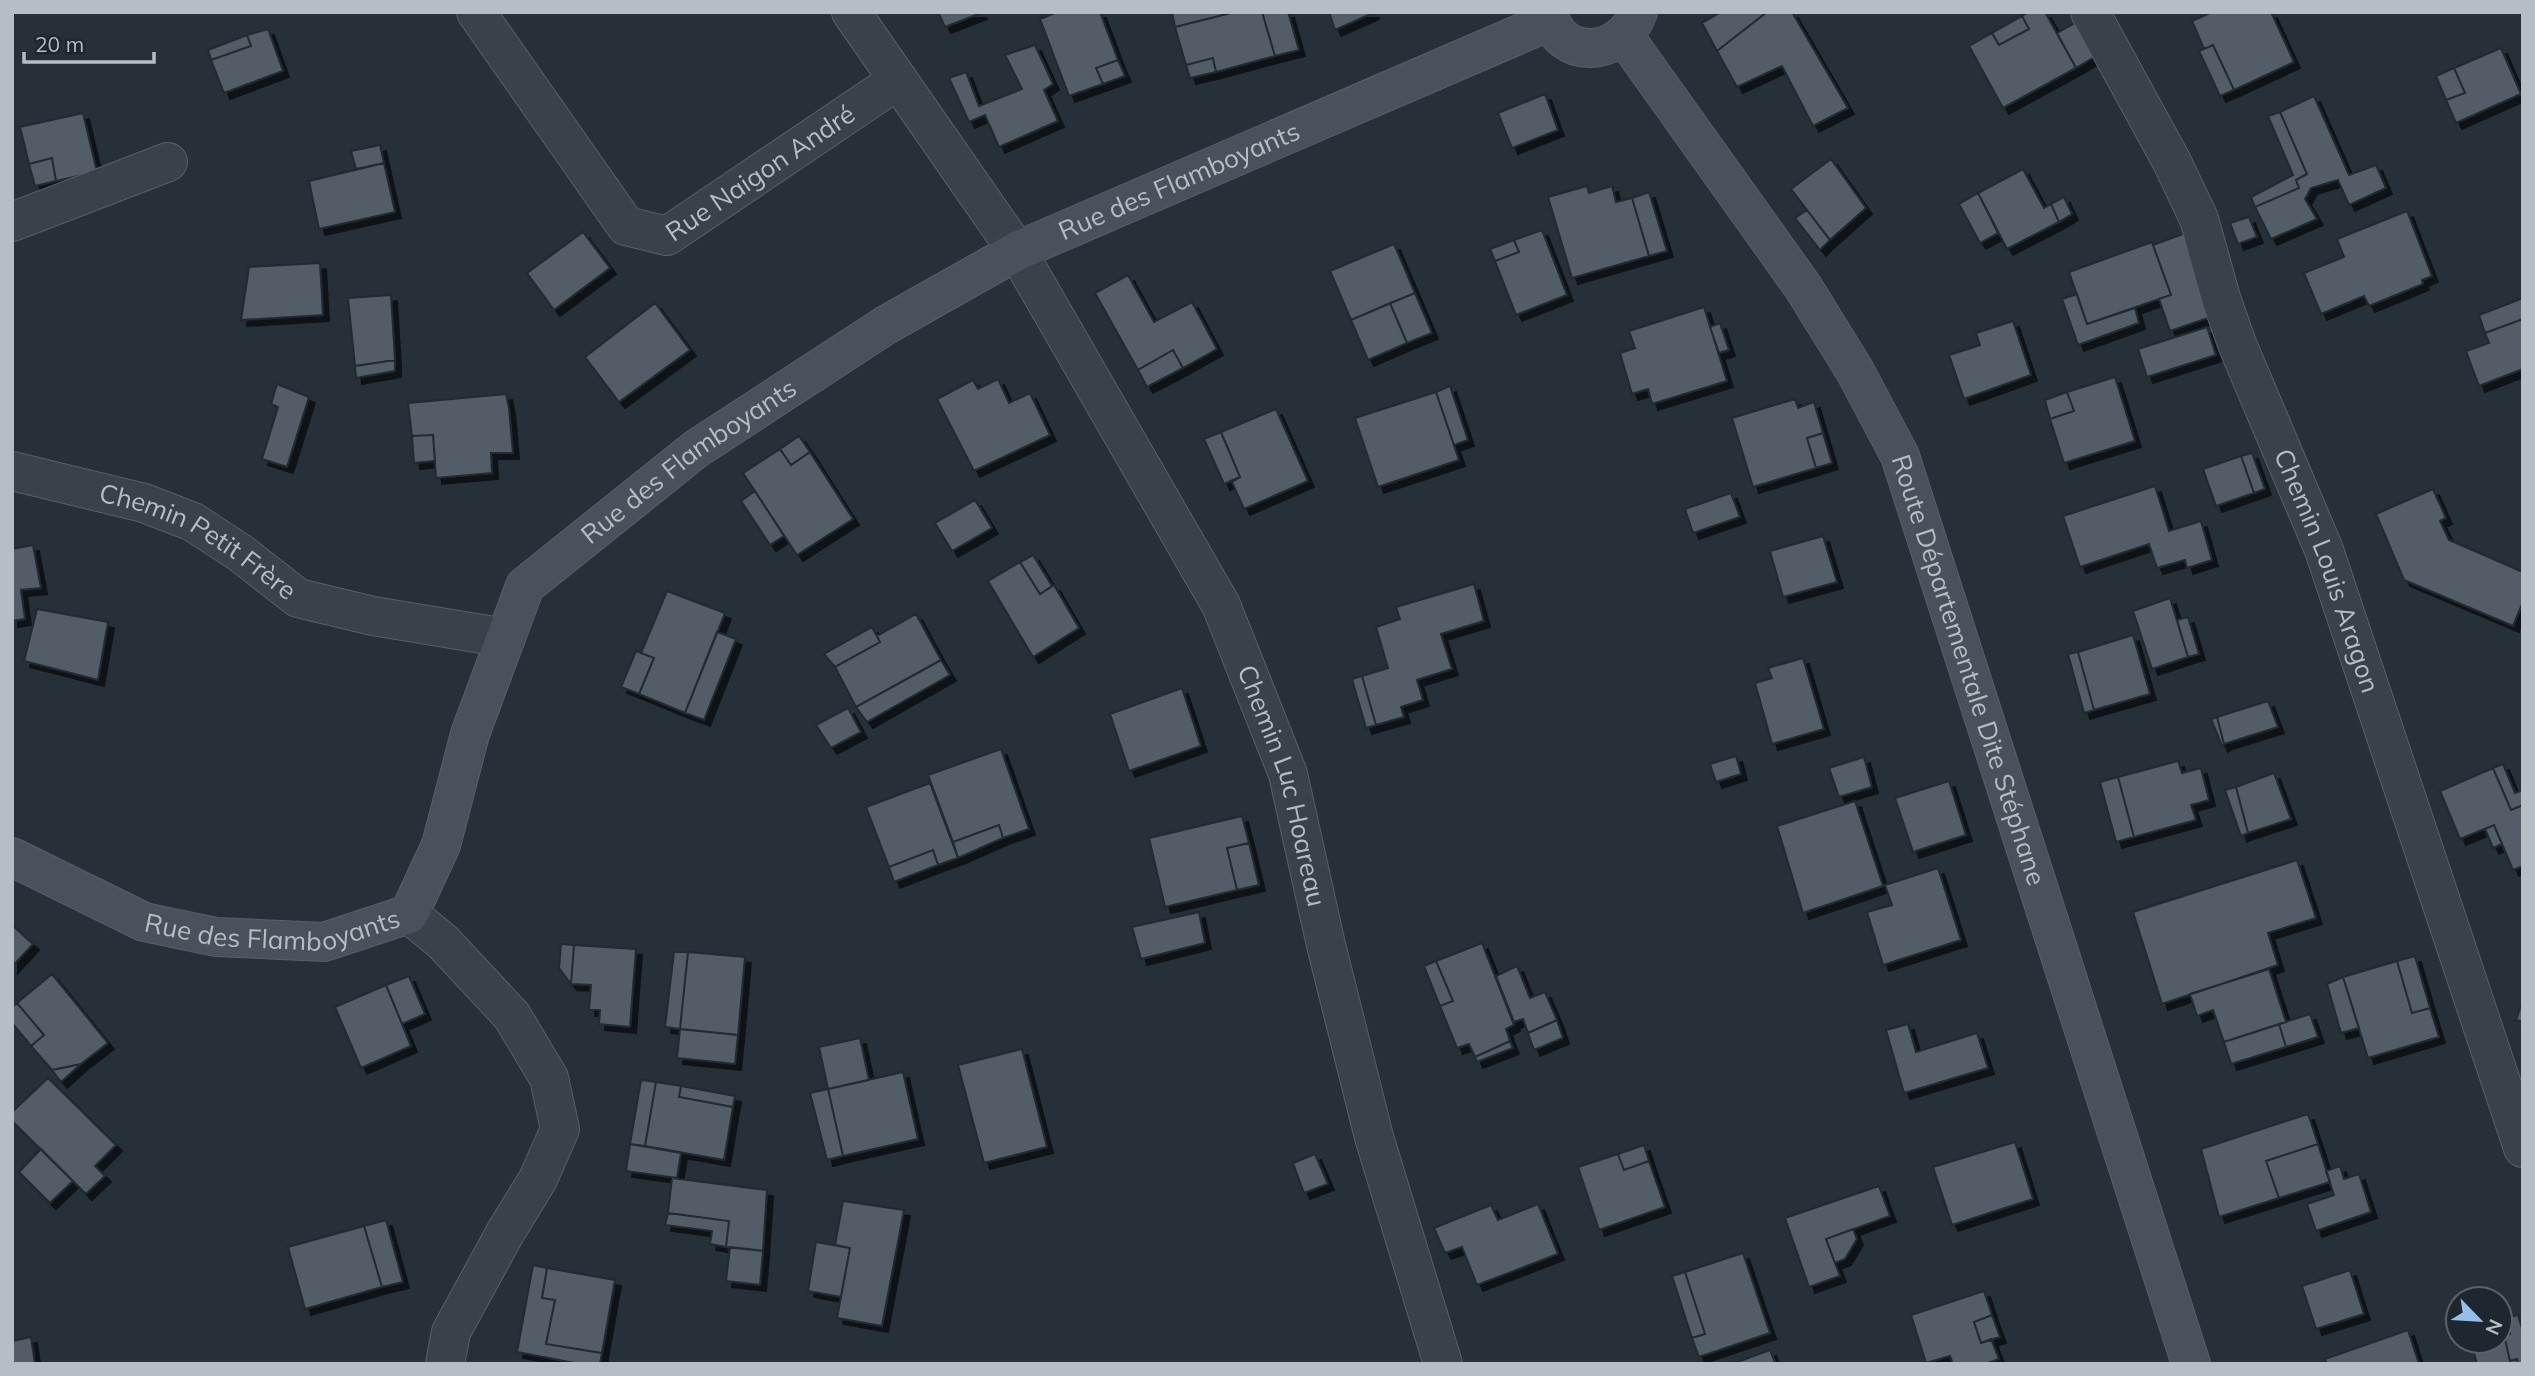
<svg xmlns="http://www.w3.org/2000/svg" width="2535" height="1376" viewBox="0 0 2535 1376" font-family="Mulish,sans-serif">
<style>
.building{fill:#525d67;stroke:#202931;stroke-width:2;filter:url(#shadow)}
.lines{fill:none;stroke-linecap:round;stroke-linejoin:round}
.minor-casing{stroke:#576068;stroke-width:40}
.secondary-casing{stroke:#576068;stroke-width:40}
.minor{stroke:#39424a;stroke-width:38}
.secondary{stroke:#48525c;stroke-width:38}
.labels{text-anchor:middle;stroke-width:5;stroke-linejoin:round;paint-order:stroke}
.street-label{font-size:26px;fill:#b5bdc5;stroke:#1e272f}
</style>
<defs>
<filter id="shadow"><feDropShadow dx="6" dy="6" stdDeviation="0" flood-color="#0009"/></filter>
</defs>
<rect width="100%" height="100%" fill="#263039"/>
<path class="building" d="M938 12H980L981 13 945 27Z
M1057 12H1100L1118 60 1096 68 1103 84 1069 96 1040 19Z
M1172 12H1235L1175 27Z
M1235 12H1262L1275 56 1216 72 1213 58 1186 65 1175 27Z
M1262 12H1288L1299 50 1275 56Z
M1329 12H1373V13L1335 30Z
M1721 12H1767L1717 51 1702 23Z
M1767 12H1792L1848 108 1813 126 1782 66 1737 87 1717 51Z
M2029 12H2045L2076 68 2003 108 1969 46 1992 33 1999 45 2029 29 2022 16Z
M2212 12H2271L2294 62 2234 90 2213 45 2204 49 2192 21Z
M2022 16 2029 29 1999 45 1992 33Z
M2084 18 2101 53 2076 68 2057 33Z
M268 29 283 71 224 93 211 60 251 46 247 35Z
M247 35 251 46 211 60 208 50Z
M1035 45 1053 84 1044 90 1058 121 999 147 985 115 969 122 949 78 966 72 979 106 1022 89 1005 55Z
M2213 45 2234 90 2220 96 2199 51Z
M2501 48 2521 94 2456 123 2446 100 2465 93 2454 68Z
M1213 58 1216 72 1190 78 1186 65Z
M1118 60 1125 76 1103 84 1096 68Z
M2454 68 2465 93 2446 100 2436 76Z
M1545 94 1558 130 1512 148 1498 113Z
M2314 96 2349 175 2376 165 2386 188 2349 205 2338 180 2311 188 2305 199 2317 219 2271 239 2255 207 2299 188 2296 180 2307 174 2280 112Z
M2280 112 2307 174 2296 180 2299 188 2255 207 2251 197 2293 175 2268 116Z
M83 113 97 172 56 181 52 158 29 164 20 127Z
M380 145 384 163 356 169 351 151Z
M52 158 56 181 35 186 29 164Z
M1831 159 1866 208 1830 240 1791 189Z
M384 163 395 212 319 229 309 181Z
M2023 169 2044 208 2051 204 2059 222 2007 249 1978 193Z
M1587 186 1589 193 1612 186 1616 202 1632 198 1649 256 1572 278 1548 197Z
M1649 192 1667 251 1649 256 1632 198Z
M1978 193 1998 233 1980 243 1959 204Z
M2064 197 2072 214 2059 222 2051 204Z
M1807 210 1830 240 1820 250 1795 218Z
M2407 211 2432 276 2422 280 2423 284 2369 306 2364 296 2321 314 2304 273 2344 257 2337 239Z
M2249 217 2257 237 2238 244 2230 223Z
M1542 230 1567 295 1516 315 1495 261 1519 252 1514 240Z
M583 232 610 268 554 310 527 273Z
M2188 232 2217 315 2170 331 2159 299 2171 295 2153 245Z
M1514 240 1519 252 1495 261 1490 249Z
M2152 242 2171 295 2087 324 2069 272Z
M1394 244 1415 293 1351 320 1330 271Z
M320 263 323 315 241 320 249 267Z
M1128 275 1154 322 1192 302 1217 349 1183 368 1173 350 1138 370 1095 293Z
M1415 293 1432 333 1407 343 1390 303Z
M2077 294 2087 324 2135 308 2139 323 2078 345 2062 299Z
M391 295 395 360 355 366 348 298Z
M2523 298V319L2485 333 2479 315Z
M655 303 690 350 619 402 585 357Z
M1390 303 1407 343 1368 360 1351 320Z
M1704 307 1727 381 1652 404 1648 389 1632 394 1620 353 1635 348 1629 331Z
M2523 319V369L2479 386 2466 351 2489 343 2485 333Z
M2013 321 2031 375 1964 399 1949 355 1980 345 1976 333Z
M1720 323 1729 350 1719 353 1710 327Z
M2207 327 2216 355 2147 377 2138 349Z
M1173 350 1183 368 1147 387 1138 370Z
M395 360V371L356 378 355 366Z
M2115 377 2135 441 2064 463 2050 419 2074 411 2067 392Z
M998 379 1009 403 1030 393 1050 435 974 471 937 399 973 380 978 389Z
M277 384 309 397 287 467 262 459 278 407 271 404Z
M1450 386 1468 440 1454 445 1436 392Z
M1436 392 1459 460 1378 487 1355 418Z
M2067 392 2074 411 2050 419 2045 400Z
M506 394 509 408 513 453H491L492 473 436 478 433 435 412 436 408 403Z
M1795 399 1798 408 1814 402 1823 433 1807 438 1816 468 1753 487 1732 418Z
M1276 409 1308 481 1244 509 1232 482 1240 477 1221 432Z
M1221 432 1240 477 1224 484 1204 439Z
M1823 433 1832 463 1816 468 1807 438Z
M433 435 435 461 414 463 412 436Z
M799 436 810 452 791 465 780 449Z
M780 449 791 465 810 452 853 519 797 555 743 473Z
M2252 453 2265 489 2254 493 2241 456Z
M2241 456 2254 493 2216 506 2203 469Z
M2155 486 2169 531 2201 521 2212 560 2187 568 2185 560 2157 568 2149 544 2080 567 2063 516Z
M2433 489 2446 518 2440 521 2449 540 2523 572V602L2513 626 2404 580 2376 514Z
M755 491 784 536 770 545 741 501Z
M1731 493 1740 517 1693 533 1685 509Z
M975 500 992 528 952 551 935 523Z
M1823 536 1837 582 1783 597 1770 551Z
M33 545 41 588 21 590 25 619 12 621V549Z
M1033 555 1052 586 1040 594 1020 562Z
M1020 562 1040 594 1054 585 1079 628 1033 657 988 581Z
M1474 584 1484 621 1441 634 1452 669 1417 680 1423 700 1401 707 1404 717 1376 725 1362 676 1388 668 1376 627 1400 619 1396 607Z
M667 591 725 613 685 713 639 694 654 658 641 653Z
M2170 598 2188 657 2152 669 2133 611Z
M37 609 108 622 98 680 24 661Z
M916 614 941 660 856 707 835 667 880 642 877 636Z
M2188 617 2199 654 2188 657 2177 620Z
M872 627 880 642 835 667 824 654Z
M717 632 736 639 704 720 685 713Z
M2133 635 2150 694 2094 710 2078 652Z
M636 651 654 658 639 694 621 687Z
M2078 652 2094 710 2084 713 2068 654Z
M1803 658 1824 729 1772 744 1755 683 1772 678 1768 668Z
M941 660 950 675 867 722 856 707Z
M1362 676 1376 725 1366 728 1352 679Z
M1182 688 1201 746 1129 771 1110 714Z
M2268 701 2278 727 2224 744 2217 717Z
M848 708 861 732 831 748 816 725Z
M2217 717 2224 744 2222 746 2211 719Z
M1001 749 1029 829 1003 838 999 825 953 842 928 775Z
M1736 756 1741 774 1716 782 1710 764Z
M1864 757 1872 787 1839 797 1829 768Z
M2178 761 2182 773 2201 768 2209 800 2191 805 2196 820 2134 837 2118 777Z
M2503 764 2515 793 2523 790V805L2511 810 2493 768Z
M2493 768 2511 810 2523 805V866L2513 870 2494 825 2460 839 2440 791Z
M2274 773 2291 819 2248 833 2236 787Z
M2118 777 2134 837 2116 842 2100 782Z
M1949 781 1966 835 1913 852 1895 798Z
M930 783 958 858 938 865 933 850 889 867 866 807Z
M2236 787 2248 833 2241 836 2225 790Z
M1855 801 1883 886 1803 913 1777 826Z
M1242 816 1249 843 1227 848 1237 890 1165 907 1149 838Z
M999 825 1003 838 958 858 953 842Z
M2494 825 2502 844 2493 848 2485 829Z
M1249 843 1259 885 1237 890 1227 848Z
M933 850 938 865 894 882 889 867Z
M2297 860 2316 918 2268 933 2278 965 2162 1004 2133 912Z
M1938 868 1961 940 1883 965 1867 912 1892 905 1885 885Z
M1199 912 1205 943 1141 959 1132 927Z
M12 925 33 944 12 967Z
M1482 943 1514 1025 1506 1029 1510 1041 1475 1057 1469 1044 1457 1048 1440 1006 1453 1001 1436 961Z
M561 944 574 945 571 984 559 968Z
M574 945 636 949 630 1027 599 1024 600 1010H589L591 985 571 984Z
M674 952H688L680 1029 665 1027Z
M688 952 745 957 738 1035 680 1029Z
M2415 956 2430 1008 2412 1013 2397 961Z
M1436 961 1453 1001 1440 1006 1424 966Z
M2397 961 2412 1013 2430 1008 2439 1037 2368 1058 2343 977Z
M1517 966 1530 998 1545 992 1557 1020 1528 1033 1523 1019 1514 1022 1496 976Z
M2269 969 2286 1022 2224 1042 2213 1010 2197 1016 2190 994Z
M52 974 108 1043 81 1064 52 1070 31 1046 44 1035 17 1003Z
M409 976 425 1014 402 1024 386 985Z
M2343 977 2359 1028 2341 1033 2327 984Z
M386 985 411 1046 361 1068 335 1007Z
M2523 1000V1022L2516 1020Z
M17 1003 44 1035 31 1046 12 1023V1007Z
M2310 1014 2318 1037 2286 1047 2279 1024Z
M1557 1020 1563 1038 1534 1050 1528 1033Z
M1908 1024 1916 1052 1977 1033 1988 1068 1904 1093 1886 1030Z
M2279 1024 2286 1047 2231 1064 2224 1042Z
M680 1029 738 1035 735 1064 677 1058Z
M860 1038 869 1080 828 1089 819 1047Z
M1510 1041 1513 1048 1477 1062 1475 1057Z
M1022 1049 1047 1147 984 1163 958 1065Z
M81 1064 61 1082 52 1070Z
M903 1072 918 1139 843 1156 828 1089Z
M48 1078 116 1145 95 1166 105 1176 86 1194 12 1121V1112Z
M641 1080 656 1082 645 1146 630 1144Z
M656 1082 681 1086 679 1097 733 1107 724 1160 645 1146Z
M681 1086 735 1096 733 1107 679 1097Z
M828 1089 843 1156 827 1160 810 1093Z
M2308 1114 2318 1144 2266 1161 2279 1198 2219 1217 2201 1149Z
M2015 1142 2033 1199 1952 1225 1933 1167Z
M630 1144 681 1153 677 1178 626 1171Z
M2318 1144 2330 1182 2279 1198 2266 1161Z
M1644 1145 1649 1161 1624 1170 1618 1154Z
M41 1149 73 1181 50 1203 19 1172Z
M1315 1154 1328 1184 1304 1193 1293 1163Z
M1618 1154 1624 1170 1649 1161 1665 1207 1599 1230 1578 1167Z
M2340 1166 2344 1179 2359 1174 2371 1212 2316 1231 2307 1204 2334 1195 2326 1171Z
M672 1178 767 1190 763 1251 726 1247 729 1221 668 1213Z
M1879 1186 1890 1216 1826 1239 1840 1276 1809 1287 1785 1218Z
M843 1201 904 1210 882 1326 837 1318 850 1248 835 1245Z
M1538 1204 1558 1254 1477 1285 1462 1247 1445 1253 1434 1228 1491 1205 1498 1220Z
M668 1213 729 1221 726 1247 710 1244 712 1231 665 1225Z
M386 1220 403 1282 382 1287 364 1226Z
M364 1226 382 1287 305 1309 288 1247Z
M1853 1229 1857 1239 1845 1259 1835 1263 1826 1239Z
M816 1242 850 1248 841 1297 808 1291Z
M730 1247 763 1251 760 1285 726 1281Z
M1743 1253 1770 1333 1699 1357 1692 1338 1705 1334 1685 1272Z
M533 1265 547 1268 542 1298 555 1300 546 1344 602 1353 600 1364H580L517 1352Z
M547 1268 615 1280 602 1353 546 1344 555 1300 542 1298Z
M2350 1270 2364 1314 2316 1329 2302 1286Z
M1685 1272 1705 1334 1692 1338 1672 1276Z
M1984 1291 1992 1315 1974 1322 1981 1343 1991 1339 1999 1359 1985 1364H1953L1950 1356 1926 1363 1911 1315Z
M1992 1315 2000 1337 1981 1343 1974 1322Z
M2518 1315 2523 1332V1364H2518L2517 1359 2510 1361 2504 1335 2510 1334 2506 1318Z
M2506 1318 2510 1334 2504 1335 2510 1361 2517 1359 2518 1364H2477L2471 1341H2500V1319Z
M2408 1330 2419 1364H2327L2325 1359Z
M31 1337 35 1364H12V1341Z
M1770 1350 1775 1362 1769 1364H1732Z"/>
<g class="lines">
<defs>
<g id="minor">
<path id="s1" d="M476 12 626 226 667 236 898 80"/>
<path id="s2" d="M851 12 1017 251 1221 605 1288 774 1326 945 1374 1137 1443 1364"/>
<path id="s3" d="M2090 12 2172 162 2199 219 2221 298 2237 344 2324 550 2523 1148"/>
<path d="M12 222 168 162"/>
<path id="s4" d="M12 471 144 503 193 522 239 552 298 598 373 616 506 638"/>
<path d="M409 914 443 942 512 1016 549 1078 560 1129 538 1179 505 1233 451 1332 445 1364"/>
</g>
<g id="secondary">
<path d="M1548 12C1559 62 1622 58 1638 12"/>
<path id="s5" d="M1624 36 1803 287 1855 371 1900 456 2191 1364"/>
<path id="s6" d="M12 857 144 922 216 937 324 942 409 914 441 845 470 734 525 586 696 449 886 325 1017 251 1550 21"/>
</g>
</defs>
<use href="#minor" class="minor-casing"/>
<use href="#secondary" class="secondary-casing"/>
<use href="#minor" class="minor"/>
<use href="#secondary" class="secondary"/>
</g>
<g class="labels">
<g class="street-label">
<text dy="9" stroke="none"><textPath href="#s1" startOffset="416">Rue Naigon André</textPath></text>
<text dy="9" stroke="none"><textPath href="#s6" startOffset="1540">Rue des Flamboyants</textPath></text>
<text dy="9" stroke="none"><textPath href="#s6" startOffset="973">Rue des Flamboyants</textPath></text>
<text dy="9" stroke="none"><textPath href="#s4" startOffset="201">Chemin Petit Frère</textPath></text>
<text dy="9" stroke="none"><textPath href="#s3" startOffset="609">Chemin Louis Aragon</textPath></text>
<text dy="9" stroke="none"><textPath href="#s5" startOffset="728">Route Départementale Dite Stéphane</textPath></text>
<text dy="9" stroke="none"><textPath href="#s2" startOffset="891">Chemin Luc Hoareau</textPath></text>
<text dy="9" stroke="none"><textPath href="#s6" startOffset="278">Rue des Flamboyants</textPath></text>
</g>
</g>
<rect width="2535" height="1376" fill="none" stroke="#b5bdc5" stroke-width="28"/>
<g transform="translate(2479 1320) rotate(115)"><circle r="33" fill="#1e272f" stroke="#5a636b" stroke-width="2"/>
<path d="M0-5L12 26L0 18L-12 26Z" fill="#95bfea"/>
<text y="-10" font-size="19" font-weight="bold" text-anchor="middle" fill="#b5bdc5">N</text>
</g>
<path d="M24 52v10h130v-10" fill="none" stroke="#b5bdc5" stroke-width="3.5"/>
<text x="35" y="52" font-size="21" fill="#b5bdc5" stroke="#1e272f" stroke-width="5" paint-order="stroke">20 m</text>
</svg>
